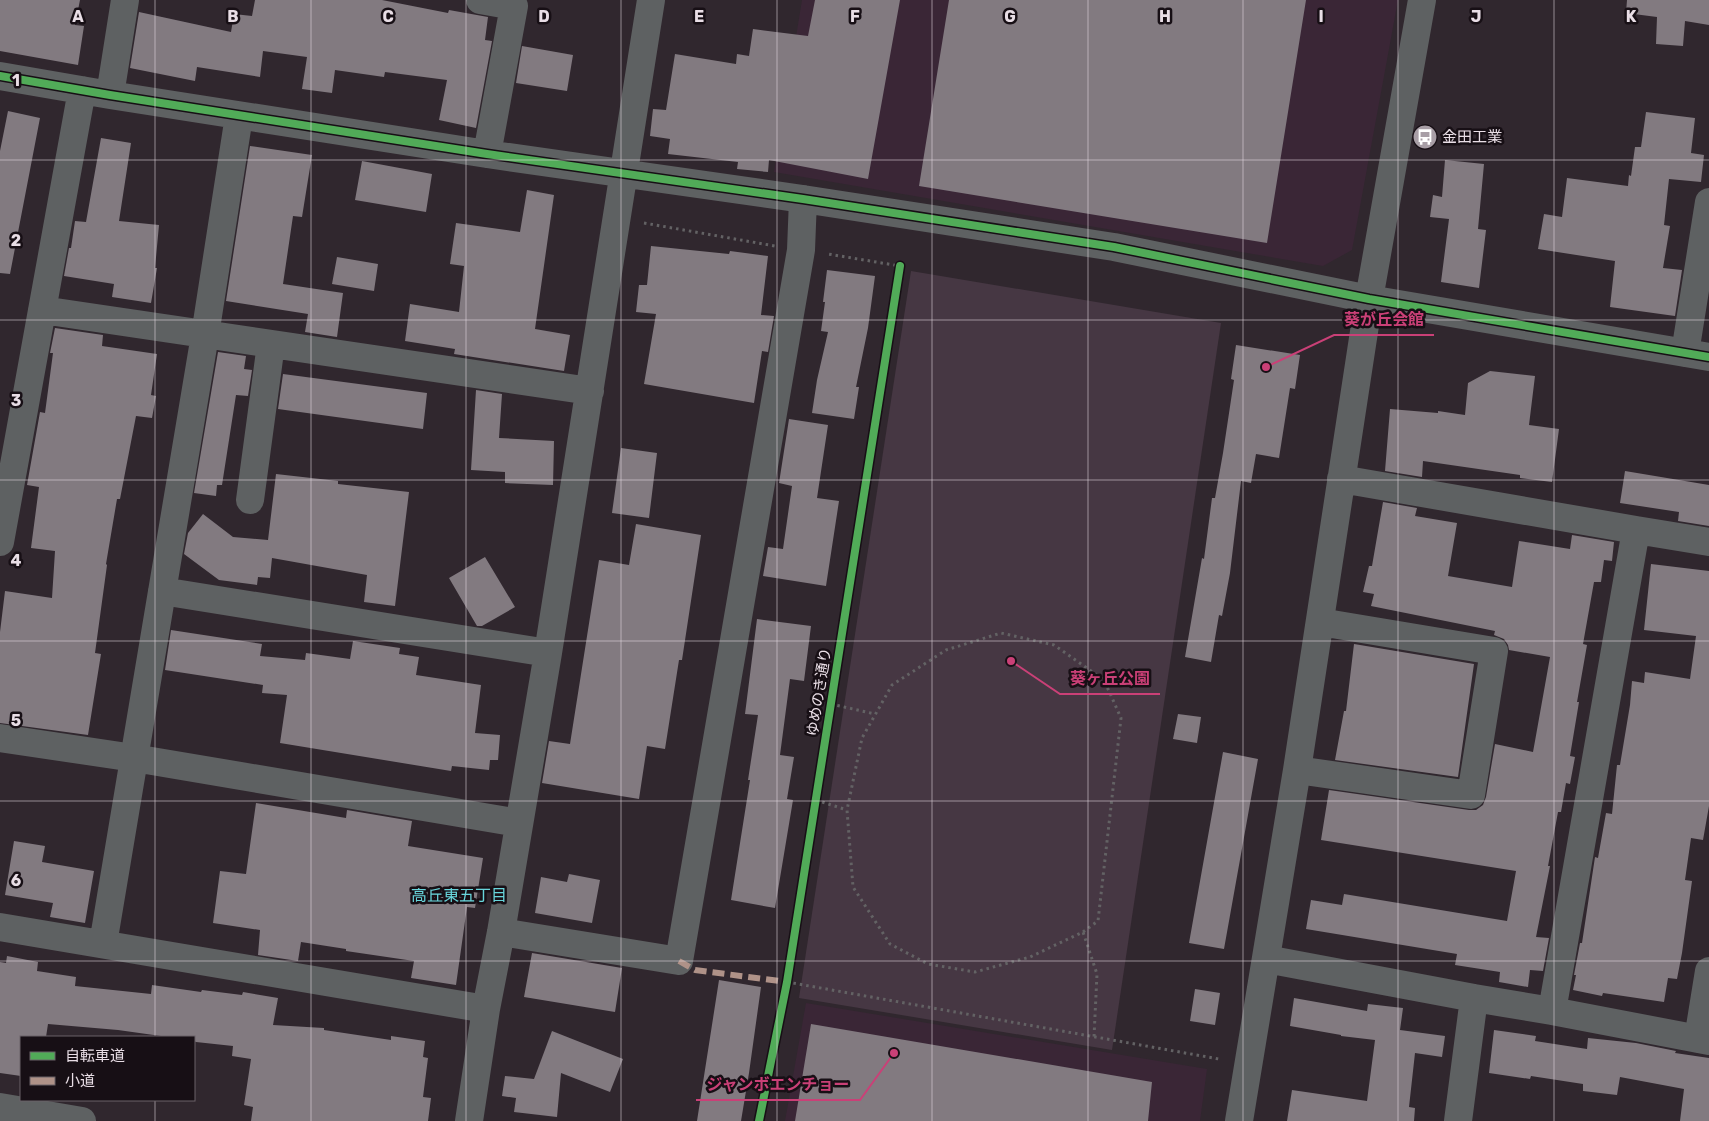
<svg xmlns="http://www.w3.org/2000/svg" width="1709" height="1121" viewBox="0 0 1709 1121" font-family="Rubik,'Noto Sans JP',sans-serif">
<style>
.built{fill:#3a2636}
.green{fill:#463743}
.building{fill:#827a80}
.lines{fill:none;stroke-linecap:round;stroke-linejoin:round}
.path{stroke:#636264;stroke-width:3;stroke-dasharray:2.5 4;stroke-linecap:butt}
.minor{stroke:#5e6162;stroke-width:28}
.quiet{stroke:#af9288;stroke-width:6;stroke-dasharray:12 6;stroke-linecap:butt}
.cycleway-casing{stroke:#170f15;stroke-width:11}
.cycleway{stroke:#51ab58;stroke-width:8}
.grid{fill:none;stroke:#e9dee6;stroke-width:1;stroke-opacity:0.55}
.labels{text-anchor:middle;stroke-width:5;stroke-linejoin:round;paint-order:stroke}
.poi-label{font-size:15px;fill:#e9dee6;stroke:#170f15;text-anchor:start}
.street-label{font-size:15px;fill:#e9dee6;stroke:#170f15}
.neighbourhood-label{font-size:16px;fill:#68d5db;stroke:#170f15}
.grid-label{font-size:16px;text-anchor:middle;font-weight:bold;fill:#e9dee6;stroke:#170f15;stroke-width:5;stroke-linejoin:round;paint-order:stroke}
.leader{fill:none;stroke:#ca4077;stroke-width:2}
.callout-dot{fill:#ca4077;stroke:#170f15;stroke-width:2}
.callout-label{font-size:16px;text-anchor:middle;font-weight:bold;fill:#ca4077;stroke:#170f15;stroke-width:5;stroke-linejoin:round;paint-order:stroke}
</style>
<rect width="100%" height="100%" fill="#30272e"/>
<path class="built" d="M802 0H1398L1352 250 1323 266 774 172Z
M806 1003 1207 1069 1200 1121H785Z"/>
<path class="green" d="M911 271 1221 323 1112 1050 799 998Z"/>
<path class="building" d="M0 0H80L75 25 84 26 78 65 0 51Z
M255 0H382L448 13 449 10 488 17 485 40 492 41 476 128 439 120 447 80 385 72 384 77 335 70 332 93 302 89 307 57 263 51 260 77 197 67 195 81 130 68 139 12 231 32 234 14 252 16Z
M815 0H900L868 179 769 160 768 172 737 169 738 162 668 154 670 139 650 136 653 109 666 110 675 54 736 64 737 54 749 56 753 29 808 36Z
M949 0H1306L1267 243 919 186Z
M1627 0H1709V25L1685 21 1683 46 1656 44 1657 17 1626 13Z
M522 46 573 55 567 91 516 83Z
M8 111 40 118 10 274 0 273V151Z
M1646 112 1695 118 1691 153 1704 155 1701 182 1669 179 1664 225 1670 226 1663 268 1682 270 1675 316 1610 307 1615 261 1538 249 1544 214 1562 217 1567 178 1628 186 1629 175 1631 176 1635 147H1641Z
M101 138 131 143 119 221 159 225 155 268H157L151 303 112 297 114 284 64 276 69 248H71L75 221 86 222Z
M250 146 312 155 302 217 293 216 283 284 343 293 337 337 305 332 308 314 226 301Z
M1445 160 1484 164 1478 229 1486 230 1479 288 1441 282 1449 219 1430 217 1433 195 1442 197Z
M362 161 432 174 426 212 355 200Z
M527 190 554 195 535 329 570 335 564 371 454 354 455 349 405 341 410 304 459 312 464 266 450 264 456 223 520 232Z
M651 246 729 254 730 251 768 256 761 315 774 316 768 352 762 351 754 403 644 384 656 314 636 312 639 285H647Z
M337 257 378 264 374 291 332 284Z
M827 270 875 276 868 328 856 387H859L854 419 812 413 817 380 828 332 821 331 825 302H823Z
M55 328 103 335 102 346 157 354 151 395 156 396 152 418 136 416 120 499H117L106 564 107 565 95 653 101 654 88 735 0 723V632L5 591 52 598 55 551 31 548 39 487 27 485 40 412 45 413 53 353H50Z
M1236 345 1300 355 1295 389 1290 388 1279 458 1256 454 1251 483 1241 481 1230 573 1222 616 1219 615 1211 662 1185 657 1202 558 1204 559 1212 498H1215L1223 453 1234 380 1231 379Z
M218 352 246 356 244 369 252 370 248 396 236 395 222 485H217L216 496 194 493Z
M1490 371 1535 376 1529 425 1559 429 1552 482 1520 478V475L1423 461 1422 477 1385 471 1390 409 1438 413V411L1465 415 1468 383Z
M283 374 427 393 423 429 278 409Z
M476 390 502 394 499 438 554 441 553 485 505 483V472L471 470Z
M789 419 828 425 817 498 839 501 826 586 763 576 768 547 783 549 792 486 779 483Z
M621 448 657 453 649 518 612 513Z
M1625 471 1709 485V526L1678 521 1679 512 1620 503Z
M276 474 338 481V484L409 492 395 606 364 602 367 575 272 558 270 578 258 577 257 585 219 580 184 554 188 533 203 514 233 537 268 540Z
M1383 502 1417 508 1415 516 1457 523 1448 576 1512 587 1519 541 1570 549 1572 535 1614 542 1612 561 1604 560 1601 582H1594L1583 644 1587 645 1577 702H1579L1570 756 1575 757 1570 784 1566 783 1561 812H1558L1548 866H1550L1536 937 1549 938 1543 971 1530 970 1528 987 1499 982 1500 972 1455 965 1457 954 1306 929 1311 900 1342 905 1344 894 1507 921 1516 871 1321 840 1329 790 1469 810H1476L1483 805 1486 797 1495 744 1533 752 1535 741 1550 657 1509 650 1508 645 1504 639 1494 635 1495 631 1371 606 1374 594 1363 592 1369 566H1372Z
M636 524 701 535 682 660H679L665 749 647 746 639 799 542 783 549 741 570 744 599 560 629 565Z
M485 557 515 607 482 626H477L449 578Z
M1651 564 1709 571V806L1703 840 1691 838 1685 880 1692 881 1682 953 1677 979 1668 978 1664 1002 1603 993 1602 996 1573 990 1576 975H1574L1580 943H1582L1595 857 1598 858 1606 813 1612 814 1617 765H1620L1630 705 1632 681 1644 683 1645 672 1690 679 1696 636 1644 630Z
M757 619 811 626 804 681 790 679 780 755 794 757 787 799 793 800 775 908 731 900 750 780H748L758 715 745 714Z
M171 630 262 644 260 656 305 660 306 653 350 659 353 641 400 648 399 654 419 657 416 675 481 685 475 733 500 735 498 760H490L489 770 452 766 451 771 280 743 287 695 262 693 263 685 165 670Z
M1354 644 1474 664 1458 777 1335 760 1344 711H1346Z
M1178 714 1201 717 1197 743 1173 739Z
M1223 752 1258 759 1224 949 1189 943Z
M256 803 346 818 347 810 412 821 408 846 483 858 475 908 467 907 456 985 411 978 414 961 346 951V949L301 942 298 961 258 955 260 930 213 923 220 871 246 874Z
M14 841 45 846 42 862 94 871 85 923 50 917 53 903 5 895Z
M569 874 600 880 592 923 535 913 541 877 567 882Z
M532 953 622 968 615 1012 524 997Z
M7 956 38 962 37 971 76 977 75 986 151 994 152 985 201 992 202 990 242 995 243 992 278 998 273 1025 324 1028V1030L391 1040V1036L425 1041 423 1057 428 1058 423 1097 431 1098 428 1121H251L253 1107 244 1105 251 1059 232 1056 233 1046 196 1042 194 1041V1037H168L118 1030 48 1024 46 1037H21V1076L0 1073V962L6 963Z
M719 980 761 987 749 1073 741 1121H697Z
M1195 989 1220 993 1215 1025 1190 1021Z
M1294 998 1367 1011 1368 1004 1403 1008 1400 1030 1445 1036 1442 1057 1415 1053 1409 1107 1415 1108 1414 1121H1287L1292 1090 1367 1101 1375 1040 1341 1036V1035L1290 1026Z
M811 1024 1152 1082 1148 1121H795Z
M1494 1030 1536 1036 1535 1041 1587 1049 1588 1038 1636 1043 1676 1051 1675 1053 1709 1058V1121H1680L1684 1089 1620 1077 1617 1095 1583 1091V1084L1531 1076 1530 1079 1489 1073Z
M552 1031 623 1059 610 1092 561 1073 557 1117 514 1112 516 1098 502 1096 505 1076 534 1079Z"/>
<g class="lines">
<path class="path" d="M644 223 775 246
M831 704 875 714
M816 800 847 810
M1083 932 1098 921 1121 718 1104 680 1054 645 1001 633 946 650 892 685 862 738 847 810 853 887 890 944 928 964 975 972 1030 957 1083 932 1097 974 1094 1037
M787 982 1219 1059
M759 1121 787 982 900 266 828 254"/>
<path class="minor" d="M480 0 514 6 487 154
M0 76 110 95 487 154 803 199 1114 247 1369 299 1709 357
M110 95 125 0
M42 310 590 391
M1685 353 1709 202
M1341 479 1636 530 1552 1011
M250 500 271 344
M1636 530 1709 542
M0 542 82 90
M162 591 548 653
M0 738 134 758 519 823
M1297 770 1471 795 1494 651 1320 622
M0 927 486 1009
M501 932 679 961 801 250 803 199
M103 944 205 335 239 116
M1266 959 1474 998
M1698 1039 1709 971
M0 1107 82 1121
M469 1121 486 1009 501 932 548 653 651 0
M1239 1121 1297 770 1369 299 1422 0
M1458 1121 1474 998 1552 1011 1709 1041"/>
<path class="quiet" d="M679 961 695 970 787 982"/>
<defs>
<path id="cycleway" d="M0 76 110 95 487 154 803 199 1114 247 1369 299 1709 357
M759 1121 787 982 900 266"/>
</defs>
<use href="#cycleway" class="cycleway-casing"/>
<use href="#cycleway" class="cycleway"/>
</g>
<path class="grid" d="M155 0V1037M311 0V1121M466 0V1121M621 0V1121M777 0V1121M932 0V1121M1088 0V1121M1243 0V1121M1398 0V1121M1554 0V1121M0 160H1709M0 320H1709M0 480H1709M0 641H1709M0 801H1709M0 961H1709M155 1100V1121"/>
<defs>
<symbol id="bus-disc" viewBox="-11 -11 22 22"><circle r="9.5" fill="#a89ea6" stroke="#170f15"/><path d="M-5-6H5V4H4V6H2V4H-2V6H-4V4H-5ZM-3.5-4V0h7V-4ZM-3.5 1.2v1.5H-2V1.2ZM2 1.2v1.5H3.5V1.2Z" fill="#fff"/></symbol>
</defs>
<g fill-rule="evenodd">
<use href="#bus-disc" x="1411" y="123" width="28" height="28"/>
</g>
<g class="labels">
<g class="poi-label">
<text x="1442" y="142">金田工業</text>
</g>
<g class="street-label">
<text transform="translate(819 692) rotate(-81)" y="5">ゆめのき通り</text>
</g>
<g class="neighbourhood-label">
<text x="459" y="901">高丘東五丁目</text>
</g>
</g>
<g class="grid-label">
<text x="78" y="22">A</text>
<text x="233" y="22">B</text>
<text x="388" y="22">C</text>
<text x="544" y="22">D</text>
<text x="699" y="22">E</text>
<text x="855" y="22">F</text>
<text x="1010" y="22">G</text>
<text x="1165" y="22">H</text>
<text x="1321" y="22">I</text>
<text x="1476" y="22">J</text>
<text x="1631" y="22">K</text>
<text x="16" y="86">1</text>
<text x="16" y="246">2</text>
<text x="16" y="406">3</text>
<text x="16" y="566">4</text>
<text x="16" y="726">5</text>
<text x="16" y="886">6</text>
</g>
<path class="leader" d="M1266 367L1334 335H1434M1011 661L1060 694H1160M894 1053L860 1100H696"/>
<g class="callout-dot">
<circle cx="1266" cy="367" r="5"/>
<circle cx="1011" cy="661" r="5"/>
<circle cx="894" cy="1053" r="5"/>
</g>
<g class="callout-label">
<text x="1384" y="325">葵が丘会館</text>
<text x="1110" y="684">葵ヶ丘公園</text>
<text x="778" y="1090">ジャンボエンチョー</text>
</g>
<rect x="20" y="1036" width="175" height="65" fill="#170f15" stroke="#6b6269"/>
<rect x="30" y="1052" width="25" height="8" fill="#51ab58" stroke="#6b6269"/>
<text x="65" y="1061" font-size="15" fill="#e9dee6">自転車道</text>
<rect x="30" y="1077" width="25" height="8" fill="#af9288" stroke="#6b6269"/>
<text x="65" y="1086" font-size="15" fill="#e9dee6">小道</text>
</svg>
